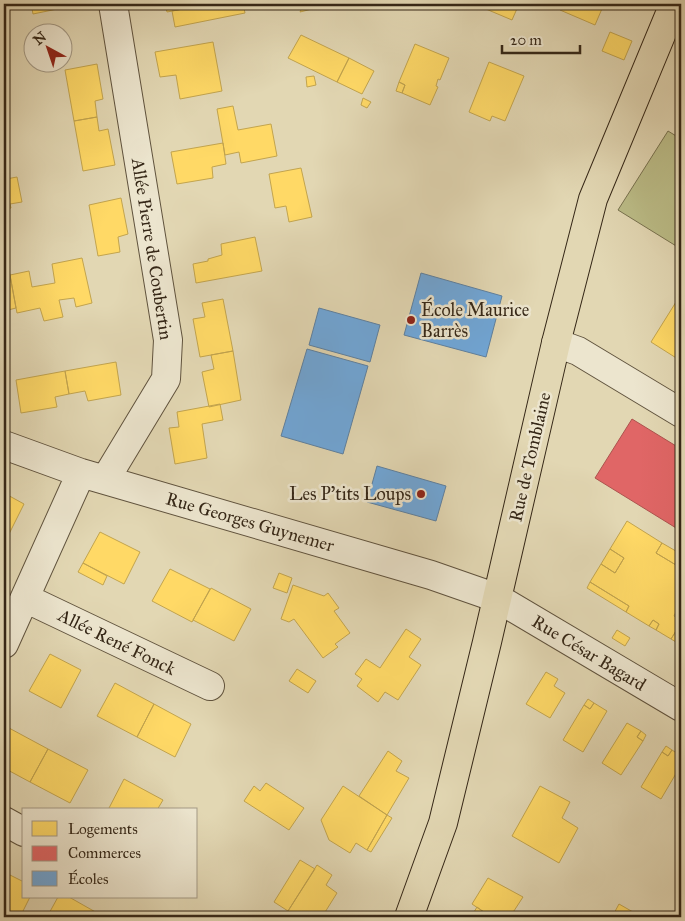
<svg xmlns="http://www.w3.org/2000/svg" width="685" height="921" viewBox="0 0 685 921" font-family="'IM FELL Great Primer',serif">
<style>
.green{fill:#bbbc87;stroke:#78724f}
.homes{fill:#ffd966;stroke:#c2a44e}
.shops{fill:#e06666;stroke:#ad534e}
.schools{fill:#6fa8dc;stroke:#5e81a1}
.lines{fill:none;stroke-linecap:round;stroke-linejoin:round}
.minor-casing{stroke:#60533e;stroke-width:30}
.major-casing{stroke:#352717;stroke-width:30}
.minor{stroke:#ece5ce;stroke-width:28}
.major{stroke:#e2d7b3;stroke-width:28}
.poi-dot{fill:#8f2418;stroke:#ece5ce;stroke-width:2}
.labels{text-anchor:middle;stroke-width:5;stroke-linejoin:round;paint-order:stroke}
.street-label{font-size:18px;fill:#352717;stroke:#ece5ce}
.poi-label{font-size:18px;fill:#352717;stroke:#ece5ce;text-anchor:start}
</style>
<rect width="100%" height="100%" fill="#e2d7b3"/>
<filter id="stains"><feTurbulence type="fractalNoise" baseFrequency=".004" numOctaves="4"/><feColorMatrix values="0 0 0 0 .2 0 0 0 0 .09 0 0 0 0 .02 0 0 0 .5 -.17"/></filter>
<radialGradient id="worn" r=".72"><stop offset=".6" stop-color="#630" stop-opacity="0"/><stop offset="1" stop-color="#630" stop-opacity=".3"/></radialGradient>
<path class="green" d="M668 131 681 139V249L618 210Z"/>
<path class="homes" d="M31 4H67V7L33 14Z
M165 4H209L167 12Z
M209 4H243L245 13 175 27 172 11Z
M304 4H319L316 8 300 12Z
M474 4H519L512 20Z
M563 4H604L595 25 560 10Z
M610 32 632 41 624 60 602 51Z
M301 35 349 58 337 82 288 58Z
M213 42 222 91 180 99 176 75 160 77 155 52Z
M415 44 449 58 440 80 438 79 436 86 438 87 430 105 402 93 405 85 399 82Z
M349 58 374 71 362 94 337 82Z
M489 62 524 76 505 121 492 116 490 121 469 112Z
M97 64 103 99 95 101 97 117 74 121 65 70Z
M314 76 316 85 307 87 306 77Z
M399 82 405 85 402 93 396 91Z
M363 98 371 102 367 108 361 105Z
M233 106 238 130 271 124 277 156 241 163 239 152 225 155 217 109Z
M97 117 99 131 108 129 115 165 83 171 74 121Z
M223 143 226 164 212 167 213 178 177 184 171 152Z
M301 168 312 217 289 222 286 206 275 208 269 174Z
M4 174 6 179 17 177 22 202 10 204 11 208 4 209Z
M121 198 128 234 118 237 120 252 98 256 89 205Z
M255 237 262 271 196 283 193 264 208 261V259L222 255 221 244Z
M82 258 92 303 76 307 74 298 59 300 63 317 44 321 40 308 17 313 10 275 29 271 32 287 55 283 52 264Z
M9 270 16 308 4 311V271Z
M681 294V361L651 342Z
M223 299 233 351 200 357 193 319 205 317 202 303Z
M233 351 241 400 209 407 202 372 214 369 211 355Z
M116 362 121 395 88 401 85 391 69 394 65 371Z
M65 371 69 394 55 397 57 407 21 413 16 380Z
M220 404 223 420 202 424 207 458 175 464 169 428 179 427 177 412Z
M4 493 24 504 4 544Z
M627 521 662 543 656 553 681 568V613L677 610 674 616 681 620V623L671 639 656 630 659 624 653 620 649 626 626 612 629 606 590 582 601 564 615 573 624 558 610 549Z
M100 532 140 552 124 584 83 563Z
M662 543 681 554V568L656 553Z
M610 549 624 558 615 573 601 564Z
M83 563 107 576 103 585 78 572Z
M170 569 210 589 192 622 152 601Z
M279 573 292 578 287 593 273 588Z
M590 582 629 606 626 612 587 588Z
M293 585 324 596 328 593 339 608 334 611 350 633 335 644 338 647 323 658 294 619 289 622 281 619Z
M211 588 251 609 234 641 193 620Z
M653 620 659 624 656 630 649 626Z
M681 623V645L671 639Z
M406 629 421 639 409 657 421 665 398 700 385 692 378 702 357 686 362 679 355 674 366 659 380 668Z
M617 630 630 638 625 646 612 638Z
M50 654 81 670 61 708 29 691Z
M297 669 316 681 308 693 289 681Z
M546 672 558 679 554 686 565 693 550 718 526 704Z
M115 683 154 704 137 737 97 716Z
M588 699 594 703 590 709 584 705Z
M594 703 607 711 583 752 563 740 584 705 590 709Z
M154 704 191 724 175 757 137 737Z
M627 723 641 731 637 737 643 741 621 775 602 763Z
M9 728 48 749 30 782 4 768V737Z
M641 731 646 735 643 741 637 737Z
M666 746 672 750 668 756 662 752Z
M48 749 88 770 70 803 30 782Z
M672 750 681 756V765L661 799 641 787 662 752 668 756Z
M388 751 402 761 396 771 409 778 387 815 359 796Z
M124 779 163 800 157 810H108Z
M266 783 304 808 289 830 244 801 254 786 260 791Z
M343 786 387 815 367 850 356 843 350 853 329 840 321 820Z
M540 786 570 802 562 818 578 828 559 863 512 836Z
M387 815 392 818 371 852 367 850Z
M300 860 315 869 288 911 274 902Z
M317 865 332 875 326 885 337 893 322 917H298L288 911Z
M4 872 24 882V897H30L20 917H9L4 915Z
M488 878 523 897 510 917H491L472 904Z
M58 897H69L99 914 97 917H47Z
M619 904 633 912 631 917H612Z
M477 907 491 917H471Z
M288 911 298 917H284Z"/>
<path class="shops" d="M632 419 681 449V531L595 478Z"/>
<path class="schools" d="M421 273 502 296 486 357 404 335Z
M319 308 380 325 370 362 309 345Z
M307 349 368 366 343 454 281 436Z
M377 466 446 486 436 521 367 502Z"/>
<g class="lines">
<defs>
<path id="minor" d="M556 343 578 351 681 413
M4 445 81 473 431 575 497 598 681 707
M105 480 166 379 168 340 113 4
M25 598 210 686
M4 644 81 473
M4 821 24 832"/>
<path id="major" d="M409 917 443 823 487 642 556 343 593 199 674 4"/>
</defs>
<use href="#minor" class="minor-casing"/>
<use href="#major" class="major-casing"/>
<use href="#minor" class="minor"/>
<use href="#major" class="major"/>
</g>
<g class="poi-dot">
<circle cx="411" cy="320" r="5"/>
<circle cx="421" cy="494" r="5"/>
</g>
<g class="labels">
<g class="street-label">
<text transform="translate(152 249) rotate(81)" y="6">Allée Pierre de Coubertin</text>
<text transform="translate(530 457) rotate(-77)" y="6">Rue de Tomblaine</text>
<text transform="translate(250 522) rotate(16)" y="6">Rue Georges Guynemer</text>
<text transform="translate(117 642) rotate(26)" y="6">Allée René Fonck</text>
<text transform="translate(589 653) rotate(31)" y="6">Rue César Bagard</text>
</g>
<g class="poi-label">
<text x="421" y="316">École Maurice<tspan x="421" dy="21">Barrès</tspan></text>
<text x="411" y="500" text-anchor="end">Les P'tits Loups</text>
</g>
</g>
<rect width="685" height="921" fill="none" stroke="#e2d7b3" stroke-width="20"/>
<rect x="5" y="5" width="675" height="911" fill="none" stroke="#352717" stroke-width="2.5"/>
<rect x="10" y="10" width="665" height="901" fill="none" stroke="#352717"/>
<rect x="22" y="808" width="175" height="90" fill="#ece5ce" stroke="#a39985"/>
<rect x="32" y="821" width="25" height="15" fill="#ffd966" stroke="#a39985"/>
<text x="68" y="834" font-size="15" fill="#352717">Logements</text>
<rect x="32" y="846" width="25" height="15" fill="#e06666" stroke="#a39985"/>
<text x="68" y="858" font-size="15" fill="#352717">Commerces</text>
<rect x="32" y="871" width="25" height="15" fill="#6fa8dc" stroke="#a39985"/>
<text x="68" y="884" font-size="15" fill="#352717">Écoles</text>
<g transform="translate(48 48) rotate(320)"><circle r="24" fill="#ece5ce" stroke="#a39985"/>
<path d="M0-4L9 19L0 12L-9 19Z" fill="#8f2418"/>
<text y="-8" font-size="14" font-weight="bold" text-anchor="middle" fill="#352717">N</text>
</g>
<path d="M502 45v8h78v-8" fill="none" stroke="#352717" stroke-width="2.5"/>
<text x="510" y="45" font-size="15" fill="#352717" stroke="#ece5ce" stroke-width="4" paint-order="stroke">20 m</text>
<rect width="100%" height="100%" filter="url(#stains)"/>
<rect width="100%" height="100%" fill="url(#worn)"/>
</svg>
